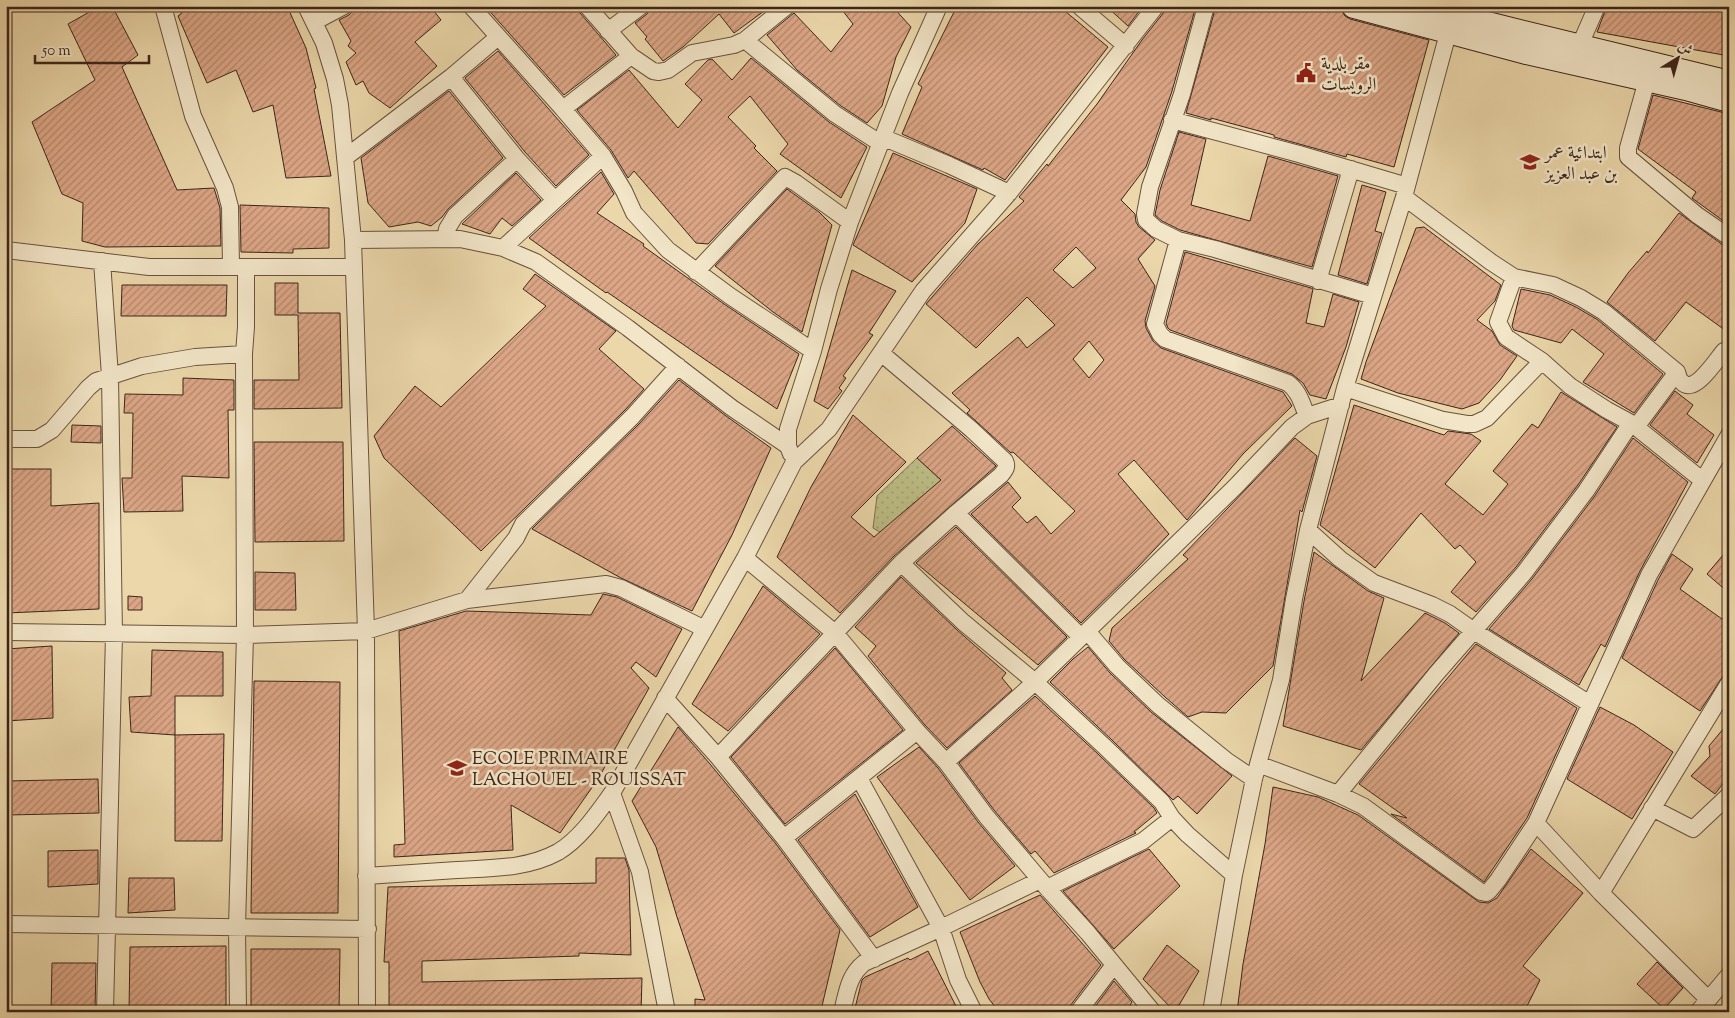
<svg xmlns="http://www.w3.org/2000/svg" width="1735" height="1018" viewBox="0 0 1735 1018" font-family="'Sorts Mill Goudy',Amiri,serif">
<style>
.park{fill:url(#park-dots);stroke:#7d7150}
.building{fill:url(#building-hatch);stroke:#3d251b;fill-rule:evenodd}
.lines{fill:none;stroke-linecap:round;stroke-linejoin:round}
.street-casing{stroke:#68523f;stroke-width:18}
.secondary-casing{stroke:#3d251b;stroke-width:26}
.street{stroke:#f2e5c8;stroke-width:16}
.secondary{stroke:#f2e5c8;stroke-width:24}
.labels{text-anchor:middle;stroke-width:5;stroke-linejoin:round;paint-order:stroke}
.poi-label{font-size:18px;fill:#3d251b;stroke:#f2e5c8;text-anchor:start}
</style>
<defs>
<pattern id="park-dots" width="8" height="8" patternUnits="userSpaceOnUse" patternTransform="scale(1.25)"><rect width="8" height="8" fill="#bdbd85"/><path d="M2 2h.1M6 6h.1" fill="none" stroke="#a3a272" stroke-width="1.8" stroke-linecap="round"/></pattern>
<pattern id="building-hatch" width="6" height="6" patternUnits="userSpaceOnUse" patternTransform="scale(1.25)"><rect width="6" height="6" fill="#dca686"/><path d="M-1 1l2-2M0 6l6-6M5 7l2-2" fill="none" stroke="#b4876d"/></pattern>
</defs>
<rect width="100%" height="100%" fill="#ebd7aa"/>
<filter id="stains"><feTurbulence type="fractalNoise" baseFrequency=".004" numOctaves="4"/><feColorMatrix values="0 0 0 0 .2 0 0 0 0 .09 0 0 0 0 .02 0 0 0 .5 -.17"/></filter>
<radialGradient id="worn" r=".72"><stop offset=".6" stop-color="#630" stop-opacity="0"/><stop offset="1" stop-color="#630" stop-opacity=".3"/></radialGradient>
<path class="park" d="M917 458 941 480 883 534 873 528 877 496Z"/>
<path class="building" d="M100 6H112L138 55 122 67 177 190 214 188 220 208 221 246 105 247 82 241 83 203 62 194 32 122 95 80 68 24Z
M190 6H287L306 48 316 88 314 89 331 176 286 178 273 105 253 112 236 70 207 83 178 16Z
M357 6H430L441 20 415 42 437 66 390 108 369 93 363 81 356 85 346 62 356 53 348 46 351 41 339 20 349 15Z
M485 6H574L616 55 564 95Z
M651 6H771L734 33 719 14 683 47 663 61 645 39 647 37 635 23 647 14Z
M839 6H892L911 27 896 57 882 106 867 123 841 106 797 70 767 35 794 13 831 52 853 24Z
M957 6H1059L1108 47 1005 180 984 168 983 170 902 134 922 87 918 84Z
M1106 6H1143L1128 26Z
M1166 6H1196L1172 91 1146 167 1121 200 1135 214 1136 222 1139 227 1155 240 1138 259 1155 286 1145 321 1146 328 1153 341 1161 348 1283 392 1292 406 1243 454 1187 520 1134 460 1118 474 1169 534 1138 567 1081 623 971 514 1008 482 1021 498 1012 507 1027 523 1036 516 1051 534 1075 511 1013 452 1011 453 967 413 970 410 952 393 1018 337 1027 348 1055 325 1027 297 976 348 926 304 978 244 1024 201 1019 197 1047 164 1048 166 1097 104 1142 40 1164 12ZM1076 247 1096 268 1073 288 1053 270ZM1089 341 1104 360 1089 378 1073 359Z
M1216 6H1324L1342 11 1345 16 1350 19 1429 40 1394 167 1347 154 1346 157 1274 137V135L1211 118V120L1186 113Z
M1607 6H1729V56L1597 32Z
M498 51 589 155 556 186 525 152 465 78Z
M751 58 829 122 867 147 841 198 780 154 788 144 750 96 728 117 756 146 754 148 777 171 708 244 696 243 634 171 628 178 611 150 577 110 629 70 678 128 702 100 685 84 708 60 712 59 732 80Z
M449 91 503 158 448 209 442 217 431 226 418 222 389 227 368 203 361 158Z
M1653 95 1729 114V225L1692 198 1696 192 1638 149Z
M1179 132 1206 139 1191 205 1250 221 1268 156 1338 176 1312 267 1180 230 1162 221 1155 215 1160 190Z
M893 153 977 189 965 223 912 282 853 245Z
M601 172 614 194 597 213 644 244 643 246 724 304 799 354 777 409 607 292 606 293 529 238Z
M516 173 541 200 512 226 502 218 490 234 462 224Z
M1362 185 1386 192 1375 231 1382 233 1367 284 1338 275Z
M787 189 819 212 832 225 802 332 773 312 715 266Z
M240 205 329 208V248L293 249V253L241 252Z
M1679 213 1723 245 1729 247V333L1686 302 1655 341 1607 302 1628 273 1647 251 1648 253Z
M1424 227 1501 285 1495 301 1477 320 1492 331 1500 345 1517 356 1500 380 1479 403 1462 409 1398 393 1361 379 1366 362 1416 228Z
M1185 252 1311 288 1313 289 1306 323 1324 327 1333 294 1359 302 1346 347 1326 399 1310 395 1303 383 1292 374 1170 330 1168 328 1166 323Z
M852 270 896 291 869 333 873 335 843 376 846 378 839 388 842 391 828 409 814 401Z
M535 274 616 331 599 349 644 389 625 410 481 551 384 458 374 436 415 386 441 407 546 306 523 289Z
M275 283H298V313H340L342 408 254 409V380H299L298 315H275Z
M122 285H227L226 316H121Z
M1521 289 1550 295 1576 307 1598 320 1663 374 1634 413 1583 382 1604 354 1572 329 1561 343 1514 330 1512 326Z
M183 378 234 380V410H228L229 478 182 476 183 511 124 512 122 478H132L133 413H124L125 394 183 395Z
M679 380 726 416 771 448 732 535 692 611 621 578 532 529 639 424Z
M1675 391 1693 405 1687 414 1714 435 1697 463 1650 425Z
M1561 392 1617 427 1578 485 1516 567 1476 612 1451 592 1476 562 1460 545 1455 549 1421 513 1375 568 1320 525 1354 405 1444 435 1448 431 1471 434 1481 441 1445 484 1483 515 1508 484 1493 471 1532 424 1538 428Z
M853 415 906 462 851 517 874 537 941 480 917 458 952 426 996 466 894 556 840 613 777 557 811 487Z
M72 425 101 426V443L71 442Z
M1295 438 1317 456 1302 512 1300 510 1273 666 1226 713 1202 712 1188 717 1165 697 1124 659 1109 641 1112 628 1188 559 1183 555Z
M1633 438 1688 482 1640 571 1605 647 1601 644 1579 685 1489 629 1532 579 1594 497Z
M254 442H343L344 541 255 542Z
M6 469H51V506L99 503V609L6 613Z
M956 527 1067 637 1038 665 916 563Z
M1729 548V593L1707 574Z
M1314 552 1368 591 1384 598 1361 681 1425 613 1445 623 1459 633 1361 750 1283 726 1304 601Z
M1672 554 1693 569 1680 589 1722 619 1729 612V667L1700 711 1622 658 1658 580Z
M255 572 295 573 296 610H255Z
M901 577 956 629 1006 673 1002 678 1012 690 947 748 924 724 868 656 876 646 855 627Z
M763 586 820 634 728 731 692 704Z
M603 594 617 597 682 629 656 677 636 662 631 668 649 688 598 779 560 833 511 805 513 850 394 857V845L405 844 399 631 466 611 591 615Z
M128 596 142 597V610H128Z
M1476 644 1577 708 1527 818 1484 882 1391 814 1407 818 1359 784Z
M52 646 53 718 6 721V649Z
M1088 647 1110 673 1151 712 1232 776 1197 814 1178 796 1173 800 1112 740 1050 682 1073 659Z
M835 648 903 730 785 824 731 757Z
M152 650 223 652V696H175V735L131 732 129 697 151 696Z
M254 681 340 682 338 913H251Z
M1035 696 1098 754 1154 808 1157 813 1134 832 1136 833 1054 873 1035 851 1031 854 994 810 959 763Z
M1600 707 1634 725 1673 752 1632 819 1567 779Z
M1729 722V776L1715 794 1691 776 1710 756 1709 746Z
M678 727 710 764 776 844 840 930 822 1006 818 1012H695V999L705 1000 677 917 656 847 632 801Z
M224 734 222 841H175V735Z
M919 747 938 768 978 822 1015 866 970 900 877 777Z
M98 779 99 813 7 815V781Z
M1273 787 1318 797 1358 815 1479 902 1488 903 1497 898 1531 849 1583 893 1523 966 1540 980 1524 1012H1237L1243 964 1265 844Z
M855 794 918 907 870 937 798 840Z
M1149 849 1180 886 1114 949 1063 891Z
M98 850V884L48 887V851Z
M596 858H625L629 870 631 955 579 953V956L422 961V982L642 978 641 1012H389V962H384L388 887 596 883Z
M129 878H174L175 910 128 913Z
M1040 895 1101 965 1070 1006 1068 1012H999L989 999 980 982 960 932Z
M1167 945 1199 971 1175 1012 1143 979Z
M226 946V1012H129L130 947Z
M251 949H340L339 1012H251Z
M928 951 959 1012H854L862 980 865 977 908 958 910 960Z
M1657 962 1683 988 1664 1009 1637 984Z
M52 963H96L95 1012H51Z
M1114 981 1132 1002 1126 1012H1091Z"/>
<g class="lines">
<defs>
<path id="street" d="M163 6 193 116 225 188 230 207 231 267
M306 6 324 43 335 79 340 105 353 240 366 631 367 1012
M471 6 563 109 603 156 624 191 634 213 668 250 730 296 813 351
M587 6 631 56
M1079 6 1126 46
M1206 6 1182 94 1150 187 1145 214 1146 220 1156 229 1178 240 1215 249 1373 296
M314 22 344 6
M608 31 641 6
M745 40 835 114 880 143
M1576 54 1597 6
M451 77 517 159 555 200
M1647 80 1628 148V157L1697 215 1729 237
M563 109 631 56 653 71 659 72 668 70 692 53 734 45 745 40 787 6
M1172 120 1299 154 1407 186
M882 137 949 165 1009 193
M346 157 451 77 498 37
M1404 197 1491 262 1514 277 1553 285 1581 298 1604 312 1677 372C1678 375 1679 380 1682 382 1694 396 1717 359 1724 351L1729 354
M445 239 447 229 455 216 517 159
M353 240 460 239 503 248 536 262 628 328 732 408 788 446
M1178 240 1155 324 1160 334 1165 339 1288 383C1299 391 1302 404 1307 416
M503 248 603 156
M6 250 149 267H354
M102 261 110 376 114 634 105 1012
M696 272 785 177 796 183 850 222
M1514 277 1498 322 1506 337 1542 361 1570 386 1607 410 1631 423
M1318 281 1351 169
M1345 388 1443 420 1467 424H1474L1487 418 1542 361
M1636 427 1702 480
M6 439H37L52 430 88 388 96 381 142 366 195 357 244 354 246 327V268
M791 454 788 446V429L813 351 829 289 850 222 900 93 939 6
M956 513 1081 637
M1308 530 1340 559 1374 583 1432 605 1450 614 1474 631 1590 704
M745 558 835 633 917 731 946 762 986 816 1047 888 1088 933 1153 1012
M901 563 963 622 1035 682 1105 747 1162 802 1172 818 1187 834 1234 875
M467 600 516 538 523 524 632 417 678 366
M1087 631 1117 666 1158 705 1227 761 1254 779
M6 632 245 635 366 631 467 600 606 584 621 588 705 629
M665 698 718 757 784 838 874 959
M718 757 901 563 956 513 1001 475C1005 470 1008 467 1005 461L971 429 881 353
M946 762 1035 682 1235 487 1292 427 1307 416 1341 405
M1258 764 1338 794 1363 806 1481 892 1486 893 1489 891 1498 880 1536 823 1649 575 1729 435
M859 778 941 928 958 980 974 1012
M612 793 640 872 667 1012
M1338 794 1436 674 1524 573 1586 491 1631 423 1636 427 1677 372
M1652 808 1693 829 1729 795
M1536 823 1601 893 1708 999
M784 838 917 731
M366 876C396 874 427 872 457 870 491 868 527 869 558 852 580 839 597 814 612 793L745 558 794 462 829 429 923 291 1009 193 1156 6
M1047 888 1143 841 1172 818
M1601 893 1729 683
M6 924 368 929
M238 1012 237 927 245 635 244 354
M842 1012C847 993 848 976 864 963L941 928 1040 880
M1078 1012 1114 965
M1211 1012 1234 875 1254 779 1281 680 1294 599 1308 530 1345 388 1404 197 1451 22
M1698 1012 1729 975"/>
<path id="secondary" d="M1354 6 1526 52 1686 88 1729 100
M1423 6 1487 24 1729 83"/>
</defs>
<use href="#street" class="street-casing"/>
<use href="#secondary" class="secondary-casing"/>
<use href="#street" class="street"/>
<use href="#secondary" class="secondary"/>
</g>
<defs>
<symbol id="civic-bare" viewBox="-9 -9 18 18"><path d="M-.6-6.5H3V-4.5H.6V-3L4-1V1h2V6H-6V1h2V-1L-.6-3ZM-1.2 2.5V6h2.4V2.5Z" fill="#8f2418" stroke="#f2e5c8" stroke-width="2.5" paint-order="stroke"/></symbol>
<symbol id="school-bare" viewBox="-9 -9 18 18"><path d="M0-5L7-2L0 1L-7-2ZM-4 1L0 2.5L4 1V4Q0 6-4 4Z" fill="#8f2418" stroke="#f2e5c8" stroke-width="2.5" paint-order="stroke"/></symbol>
</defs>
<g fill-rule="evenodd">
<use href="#civic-bare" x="1292" y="59" width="28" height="28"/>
<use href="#school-bare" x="1516" y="148" width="28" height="28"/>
<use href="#school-bare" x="443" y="754" width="28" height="28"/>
</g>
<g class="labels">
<g class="poi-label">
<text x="1321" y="69">مقر بلدية<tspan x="1321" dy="21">الرويسات</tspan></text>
<text x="1545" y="158">ابتدائية عمر<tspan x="1545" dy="21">بن عبد العزيز</tspan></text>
<text x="472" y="764">ECOLE PRIMAIRE<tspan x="472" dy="21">LACHOUEL - ROUISSAT</tspan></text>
</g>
</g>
<rect width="1735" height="1018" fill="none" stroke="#ebd7aa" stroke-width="25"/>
<rect x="8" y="8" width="1720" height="1003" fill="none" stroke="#3d251b" stroke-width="2.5"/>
<rect x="12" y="12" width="1710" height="993" fill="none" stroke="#3d251b"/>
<g transform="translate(1678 58) rotate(37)" stroke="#f2e5c8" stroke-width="4" paint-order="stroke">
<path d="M0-4L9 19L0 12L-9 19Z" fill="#3d251b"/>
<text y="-8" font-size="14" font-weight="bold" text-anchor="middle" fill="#3d251b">ش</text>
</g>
<path d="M35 55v8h114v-8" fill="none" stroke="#3d251b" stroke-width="2.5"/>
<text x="42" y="55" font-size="15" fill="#3d251b" stroke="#f2e5c8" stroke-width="4" paint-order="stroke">50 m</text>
<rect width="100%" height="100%" filter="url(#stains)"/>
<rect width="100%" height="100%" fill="url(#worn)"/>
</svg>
